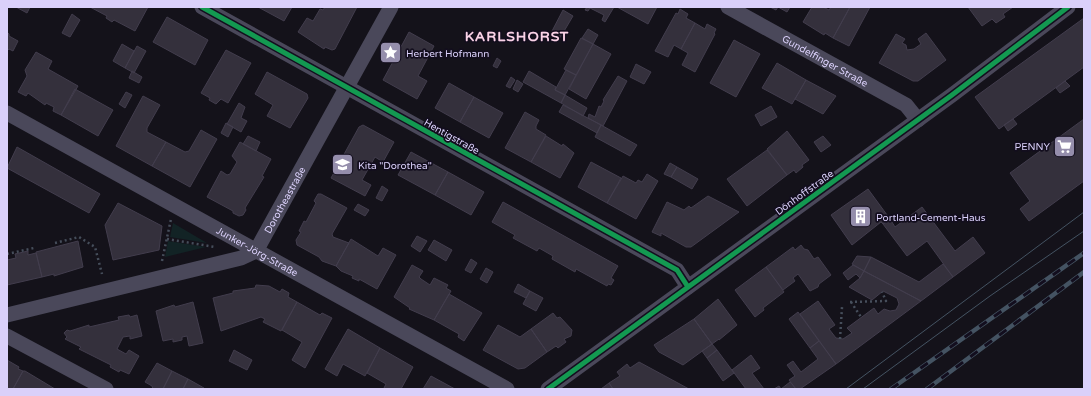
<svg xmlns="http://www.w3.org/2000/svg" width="1091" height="396" viewBox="0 0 1091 396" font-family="'Varela Round',sans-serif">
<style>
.green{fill:#122325}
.building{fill:#34303c;stroke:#423d4d}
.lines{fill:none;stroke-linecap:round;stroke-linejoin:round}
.path{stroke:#464e5b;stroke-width:2.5;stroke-dasharray:2 3;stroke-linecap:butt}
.street{stroke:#4a485a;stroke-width:15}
.tram{stroke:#445362;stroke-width:1}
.rail-casing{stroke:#445362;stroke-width:4.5}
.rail{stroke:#130e1e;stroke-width:3;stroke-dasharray:9;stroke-linecap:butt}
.cycleway-casing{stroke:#130e1e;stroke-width:8}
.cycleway{stroke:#139951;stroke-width:5}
.labels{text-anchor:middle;stroke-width:3.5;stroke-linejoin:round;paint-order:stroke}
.poi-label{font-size:10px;fill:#dad0fa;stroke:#130e1e;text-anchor:start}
.street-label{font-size:10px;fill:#dad0fa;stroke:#130e1e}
.district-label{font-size:14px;font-weight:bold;letter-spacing:1px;fill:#fad2e7;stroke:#130e1e}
</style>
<rect width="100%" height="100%" fill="#14121a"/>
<path class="green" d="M173 223 207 243 170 237Z
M168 241 206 247 165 257Z"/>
<path class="building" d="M16 7H30L27 13Z
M90 7H148L135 31 114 20 112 22 106 18 107 16Z
M258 7H292L284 21Z
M325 7H357L335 49 332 50 325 47 324 49 298 32 307 18 313 21 320 9 323 10Z
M587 7H614L605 22 602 20 604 15 590 8 588 11 585 10Z
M617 7H657L648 24Z
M770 7H790L787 12 778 7 776 10Z
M812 7H823L829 10 831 7H850L833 38 825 33 824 35 803 22Z
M850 7H870L849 46 833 38Z
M968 7H1013L1003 14 1005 17 996 23 992 19 982 26Z
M680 9 688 14 686 18 695 23 681 49 674 45 668 57 655 51 676 13 678 14Z
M563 10 573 16 560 38 551 33Z
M72 14 80 20 70 37 62 33Z
M167 17 208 40 195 65 153 42Z
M1084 18V67L999 129 975 97Z
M695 23 705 29 707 24 716 29 714 33 715 34 695 72 682 65 688 53 681 49Z
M588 29 598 35 593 44 582 38Z
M7 32 9 34V36L18 41 13 51 9 49 7 51Z
M409 32 434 46 418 76 427 81 417 99 383 80Z
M926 33 946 60 918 81H913L879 63 896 34 905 39 902 43 906 45 907 50 914 49 921 44 918 39Z
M581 38 593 44 576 75 564 69Z
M734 40 760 54 736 97 710 83Z
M122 44 134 51 125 68 113 61Z
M593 44 611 54 586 99 569 89Z
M137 46 146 51 134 73 125 68Z
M226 50 251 63 228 103 221 99 216 104 209 100 210 98 201 93Z
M36 52 52 61 48 69 78 86 61 115 53 111 54 107 46 103 45 105 28 93 26 96 18 92 27 76 25 70Z
M497 58 501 61 497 68 493 66Z
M777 63 806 80 792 104 762 88Z
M636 64 651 72 644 84 630 77Z
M566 70 576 75 565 95 555 90Z
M132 71 142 77 139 83 129 78Z
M529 71 556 87 555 90 565 95 561 103 523 82Z
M267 72 307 94 308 98 290 128 267 116 273 105 255 94Z
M618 76 627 81 603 126 588 118 589 114 595 117 599 106 601 107 604 101 603 100Z
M511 77 515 80 510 88 506 86Z
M517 80 523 84 518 92 513 89Z
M806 80 836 96 823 114 795 99Z
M1065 81 1070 86 1060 93 1056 88Z
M449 83 474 97 460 122 435 108Z
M75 89 113 110 98 136 61 115Z
M126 92 132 95 125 108 119 104Z
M565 95 587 108 583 116 561 103Z
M143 96 160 105 147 128V132L166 142 152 166 116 146Z
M474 97 503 113 489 138 460 122Z
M239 103 245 107 241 118 247 121 241 132 227 124Z
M563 105 601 125 597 133 559 112Z
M771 106 777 117 761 126 755 115Z
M525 112 539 120 536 126V129L546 135 531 162 505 148Z
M1013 119 1017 124 1008 131 1004 125Z
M1084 119V181L1029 221 1020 209 1030 201 1010 173Z
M226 123 233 127 228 137 221 133Z
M363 125 394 142 383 162 375 157 362 180 371 185 365 196 331 178 359 127Z
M601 125 637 145 630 156 595 137Z
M201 130 217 139 190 187 152 166 166 142 185 152 189 151Z
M787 131 809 160 802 165 803 167 796 173 794 170 787 175 767 149Z
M248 136 260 142 256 151 243 144Z
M546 136 562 146 563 144 574 153 560 178 531 162Z
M823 136 831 145 821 152 814 142Z
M240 142 271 159 262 176 264 177 245 208 246 210 243 215 239 216 233 213V211L207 197 221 171 227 175 230 174 237 162 232 156Z
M17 147 100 194 89 213 7 168Z
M767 150 787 175 747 206 727 179Z
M411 152 448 172 435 195 398 175Z
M591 162 621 178 607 203 578 187Z
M670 163 677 167 671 177 664 174Z
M677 167 698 179 692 189 671 177Z
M448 172 484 192 471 215 435 195Z
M647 174 658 181 636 219 607 203 623 176 636 183 638 180 642 182Z
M382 186 388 190 382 201 376 198Z
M868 189 890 219 883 224 881 222 852 245 831 215Z
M318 194H321L347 208 332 234 333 237 349 243 336 266 322 261 319 257 297 245 296 240 301 232 299 231 304 221 306 222 316 203 314 201Z
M708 196 739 212 691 247H686L661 233V236L652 232 667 202 684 210 689 206 691 208Z
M503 202 618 266 611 278 614 280 611 285 608 284 607 286 576 269 575 272 552 259 553 256 539 248 537 251 513 238 515 235 492 222Z
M118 203 162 226 159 250 113 260 105 225Z
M358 204 369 210 365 216 354 210Z
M922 207 955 251 973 237 985 253 953 277 927 241 907 256 883 224 890 219 895 227Z
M417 236 427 241 420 252 411 246Z
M351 239 378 256 383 248 396 255 377 289 359 279V281L352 278 353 276 341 271 336 266Z
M434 240 452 250 446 261 428 250Z
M78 241 83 267 54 276V274L42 277 36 252Z
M801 245 804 249 808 250 814 259 818 257 831 275 819 284 818 287 810 291 798 274 793 278 795 281 783 290 766 267 793 247 795 250Z
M28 251V255L36 253 42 277 7 285V260L16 258 15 254Z
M857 256 871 257 864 271 852 264Z
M871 257 919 282 943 264 953 277 921 301 864 271Z
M471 259 477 263 471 273 465 270Z
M412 265 423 271 419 277 421 279 430 285 434 278 448 285 446 288 451 291 434 320 409 309 410 308 394 297Z
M853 265 864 271 860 278 856 274 848 280 843 273Z
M766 267 784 292 763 308 764 310 755 317 735 290Z
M486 268 493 272 487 283 480 279Z
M864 271 921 301 836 364 800 314 818 301 835 325 829 329 836 338 843 339 852 333 847 328 874 308 878 314 884 309 890 311 896 310 899 304 897 298 883 291 872 300 849 287 860 278Z
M518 284 530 291 526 298 514 292Z
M256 285 269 286 280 292 282 289 289 293 288 297 297 302 281 331 263 322 265 319 261 317 221 331 213 298 233 293V291L255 288Z
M530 291 543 298 536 311 523 304Z
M449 294 482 313 464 341 458 337 459 334 434 320Z
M718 299 737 325 719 340V339L712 344 694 319Z
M193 302 203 343 189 346 187 336 182 337V340L173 342V339L163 341 156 311 174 305 175 307Z
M297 302 320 315 322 313 332 318 305 368 292 360 302 342 282 330Z
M798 312 819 341 810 348 789 319Z
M553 313 557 318 560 317 572 330 571 336 564 339 566 342 558 348 556 346 547 352 531 329Z
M129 315 130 317 137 315 142 336 130 339V336L123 337 117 349 126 354 129 350 139 356 129 374 120 370 119 372 110 367 111 365 79 349 81 347 65 339 67 337 64 333 67 330 70 331 89 325V327L119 320 118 317Z
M694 319 712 344 683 365 659 352 654 345Z
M498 325 520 337 531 329 547 352 525 368 518 369 483 350Z
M348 329 380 348 365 376 343 364 337 376 325 369Z
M819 341 836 364 800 389H796L789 380 795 376 787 365 793 361 801 372 818 359 810 348Z
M712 344 717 350 707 358 702 351Z
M380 348 413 367 401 389H386L384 388 386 384 367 373Z
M234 350 252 360 247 370 229 361Z
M717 350 734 373 723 381 707 358Z
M751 355 760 368 752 373 764 389H746L732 370Z
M7 360 19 367 18 369 23 371 13 389H7Z
M639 362 689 389H613L609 383 620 376 617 372 627 364 630 368Z
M157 363 172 371 163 389H153L152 386 145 382Z
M23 371H25L55 389H13Z
M172 371 188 379 183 389H163Z
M431 376 455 389H423Z
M188 379 204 388V389H183Z
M790 382 796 389H774L779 386 781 389Z
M609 383 613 389H601Z"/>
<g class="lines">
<path class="path" d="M167 239 215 247
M55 243 79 237 95 247 102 274
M7 254 34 248
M162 261 171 219
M850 302 886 301 882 292
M851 302 861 317
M840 339 842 307"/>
<g class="street">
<path d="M202 7 677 270 688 287"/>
<path id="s1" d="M728 7 906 105 918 120"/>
<path id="s2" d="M7 113 507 389"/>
<path id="s3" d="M7 315 241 258 256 251 391 7"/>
<path d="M7 336 106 389"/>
<path d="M548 389 952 95 1068 7"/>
</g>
<path class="tram" d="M846 389 1084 212
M863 389 990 296 1084 231"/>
<defs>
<path id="rail" d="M891 389 1084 253
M927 389 1084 272"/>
</defs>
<use href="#rail" class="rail-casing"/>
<use href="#rail" class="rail"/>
<defs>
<path id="cycleway" d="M202 7 677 270 688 287
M548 389 952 95 1068 7"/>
</defs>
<use href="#cycleway" class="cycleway-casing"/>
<use href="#cycleway" class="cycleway"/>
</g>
<defs>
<symbol id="sight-square" viewBox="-11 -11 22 22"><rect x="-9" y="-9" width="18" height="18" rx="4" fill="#958eac" stroke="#130e1e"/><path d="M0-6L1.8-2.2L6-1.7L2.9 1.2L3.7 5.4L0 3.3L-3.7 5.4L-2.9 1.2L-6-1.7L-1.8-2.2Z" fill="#fff"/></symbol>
<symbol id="supermarket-square" viewBox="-11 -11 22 22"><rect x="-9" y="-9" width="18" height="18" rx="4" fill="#958eac" stroke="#130e1e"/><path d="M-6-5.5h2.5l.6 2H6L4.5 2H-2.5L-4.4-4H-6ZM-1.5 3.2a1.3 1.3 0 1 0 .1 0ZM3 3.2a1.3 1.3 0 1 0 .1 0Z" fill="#fff"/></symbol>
<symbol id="school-square" viewBox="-11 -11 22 22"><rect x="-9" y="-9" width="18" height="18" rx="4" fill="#958eac" stroke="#130e1e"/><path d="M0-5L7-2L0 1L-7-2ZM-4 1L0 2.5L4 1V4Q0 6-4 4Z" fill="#fff"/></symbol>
<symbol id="building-square" viewBox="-11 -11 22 22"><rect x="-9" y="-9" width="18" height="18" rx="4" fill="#958eac" stroke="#130e1e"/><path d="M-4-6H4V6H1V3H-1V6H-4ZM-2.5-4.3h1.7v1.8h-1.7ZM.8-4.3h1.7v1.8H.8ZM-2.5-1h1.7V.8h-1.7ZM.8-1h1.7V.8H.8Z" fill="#fff"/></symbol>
</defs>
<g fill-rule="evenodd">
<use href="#sight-square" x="378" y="40" width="25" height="25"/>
<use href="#supermarket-square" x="1052" y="134" width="25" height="25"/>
<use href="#school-square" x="330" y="152" width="25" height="25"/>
<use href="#building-square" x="848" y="204" width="25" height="25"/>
</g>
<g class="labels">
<g class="poi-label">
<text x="406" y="57">Herbert Hofmann</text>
<text x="1050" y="150" text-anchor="end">PENNY</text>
<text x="358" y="169">Kita "Dorothea"</text>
<text x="876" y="221">Portland-Cement-Haus</text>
</g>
<g class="street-label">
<text dy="4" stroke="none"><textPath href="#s1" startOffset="111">Gundelfinger Straße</textPath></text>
<text transform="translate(452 136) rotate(29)" y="4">Hentigstraße</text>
<text transform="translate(804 192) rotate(-36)" y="4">Dönhoffstraße</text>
<text dy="4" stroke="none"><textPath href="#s3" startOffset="316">Dorotheastraße</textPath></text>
<text dy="4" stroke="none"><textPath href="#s2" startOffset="286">Junker-Jörg-Straße</textPath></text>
</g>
<g class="district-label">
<text x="517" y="41">KARLSHORST</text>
</g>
</g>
<rect width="1091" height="396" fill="none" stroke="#dad0fa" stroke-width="16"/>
</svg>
